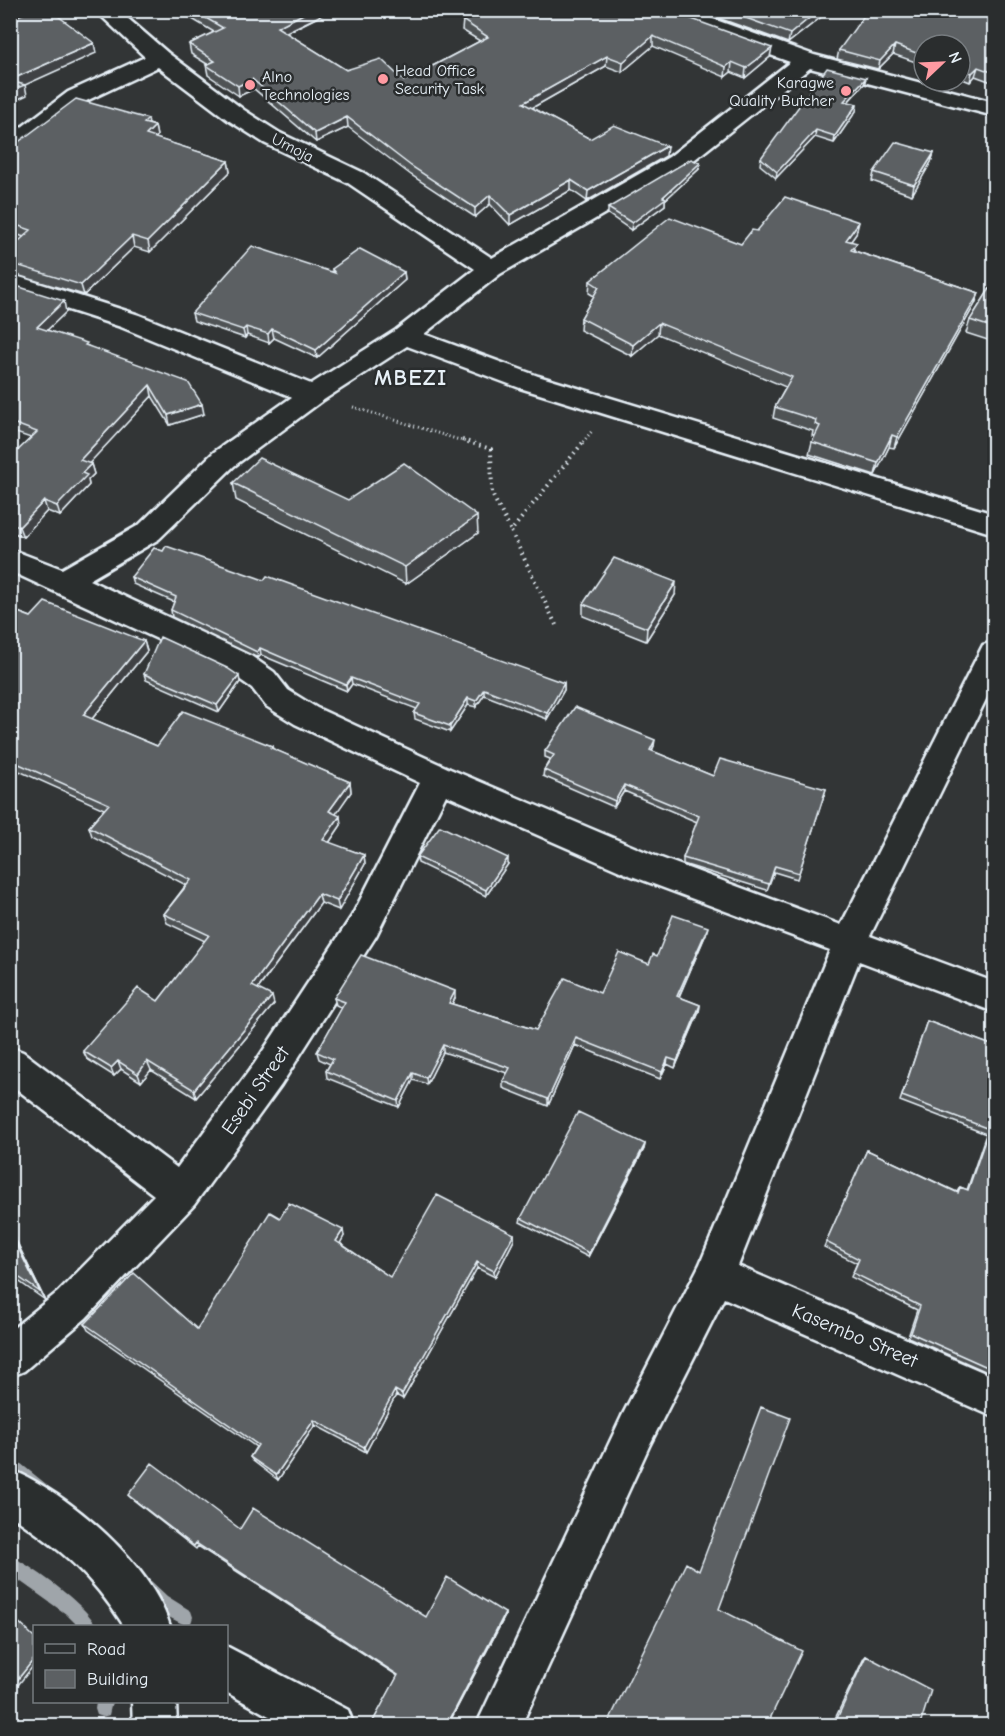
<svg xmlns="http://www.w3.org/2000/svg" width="1005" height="1736" viewBox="0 0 1005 1736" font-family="'Comic Neue',sans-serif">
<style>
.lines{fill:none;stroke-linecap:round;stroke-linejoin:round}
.stream{fill:#9fa5aa;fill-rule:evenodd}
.minor-casing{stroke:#e8f1f8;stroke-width:5}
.secondary-casing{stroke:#e8f1f8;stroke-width:5}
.path-far1{stroke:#e8f1f8;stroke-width:3;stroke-dasharray:1 3;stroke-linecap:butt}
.path{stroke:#e8f1f8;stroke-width:4;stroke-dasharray:1.5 4.5;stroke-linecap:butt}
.minor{fill:#2a2d2e;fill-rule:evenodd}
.secondary{fill:#2a2d2e;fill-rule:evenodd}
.wall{fill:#4f5355;stroke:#e8f1f8;stroke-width:1.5}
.shaded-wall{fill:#404345;stroke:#e8f1f8;stroke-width:1.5}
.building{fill:#5c6063;stroke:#e8f1f8;stroke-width:1.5}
.poi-dot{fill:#ff9aa2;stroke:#2a2d2e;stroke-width:2}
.labels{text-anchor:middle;stroke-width:5;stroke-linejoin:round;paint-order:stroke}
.far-poi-label{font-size:16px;fill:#e8f1f8;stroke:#2a2d2e;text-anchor:start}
.far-street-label{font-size:16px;fill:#e8f1f8;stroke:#2a2d2e}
.street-label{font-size:20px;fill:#e8f1f8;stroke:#2a2d2e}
.far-district-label{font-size:22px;font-weight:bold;letter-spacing:1.5px;fill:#e8f1f8;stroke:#2a2d2e}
</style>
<rect width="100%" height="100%" fill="#323536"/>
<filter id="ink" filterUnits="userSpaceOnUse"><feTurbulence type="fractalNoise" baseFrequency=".0167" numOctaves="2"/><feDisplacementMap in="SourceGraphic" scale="12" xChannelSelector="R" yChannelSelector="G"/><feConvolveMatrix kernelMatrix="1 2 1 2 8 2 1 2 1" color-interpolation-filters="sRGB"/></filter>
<g filter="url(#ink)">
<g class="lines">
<path class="stream" d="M10 1455 46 1484 49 1489 46 1494 41 1497 36 1494 10 1472Z
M10 1556C30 1564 90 1608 96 1626H78L66 1614 10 1574Z
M145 1579 151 1581 167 1596 191 1611 193 1617 191 1623 185 1625C169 1618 144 1604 137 1587L139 1581Z
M96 1702H112L109 1715 103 1717 97 1715 95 1709Z"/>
<defs>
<path id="minor" d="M95 10H118L168 53 244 110 280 133 364 173 492 258 669 157 790 62 658 15 656 10H688L814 55 994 102V116L810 68 685 167 500 274 424 334 538 376 994 514V534L520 388 407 346 322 401 234 466 159 539 89 580 251 656 274 672 288 690 317 708 450 769 653 855 841 925 979 653 983 645 994 642V683L870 936 994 982V1012L859 961 738 1266 994 1377V1417L724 1298 650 1444 521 1726H476L622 1416 700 1264 830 950 629 875 446 795 376 936 281 1085 194 1205 86 1318 24 1371 10 1377V1331L58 1292 154 1195 10 1084V1047L23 1052 177 1168 255 1063 352 916 420 783 295 724 266 706 252 688 229 672 10 571V549L62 569 139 525 214 452 292 397 121 327 10 291V274L139 315 311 384 396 330 475 269 348 183 264 143 228 120 158 67 84 102 18 152 10 154V136L68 92 145 57Z
M226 1646 348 1710 354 1726H287L226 1692Z"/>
<path id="secondary" d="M10 1469C70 1494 151 1564 170 1626H124C91 1574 61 1549 10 1515Z
M132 1702H176L177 1726H133Z"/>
</defs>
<use href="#minor" class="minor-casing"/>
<use href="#secondary" class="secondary-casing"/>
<path class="path-far1" d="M353 407 466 442
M583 442 592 431"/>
<path class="path" d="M462 440 491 449 492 494 511 531
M556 625 511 531 585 440"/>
<use href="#minor" class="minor"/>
<use href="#secondary" class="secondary"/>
</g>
<path class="wall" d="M177 10H332L286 33 346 70 404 81 480 41 462 30 463 20 448 10H540L549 16 770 57 745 78 731 72 725 77 653 46 622 72 606 66 532 108 590 139 666 156 587 201 571 190 510 225 490 204 475 217 411 175 348 127 316 142 254 89 239 96 208 75 206 65 207 64 191 54 189 44 214 32Z
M696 10H830L788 43Z
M994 10V83L975 76 970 82 960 78V45H924V65L893 54 878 69 837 59 839 50Z
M866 78 864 84 848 102 857 104 856 111 834 143 815 137 776 178 760 165 761 158Z
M148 119 149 124 155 126 157 136 155 138 228 161 230 172 150 252 134 247 84 295 10 273V249L24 237 10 232V144Z
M934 153 931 162 912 195 872 181 874 172Z
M700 163 699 169 665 200V205L631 230 608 214V208Z
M757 231 856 234 851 241 855 251 979 293 975 304 894 448 889 447 875 475 809 454 812 442 815 436H812L813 431 773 418 775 407 786 387 658 334 632 356 580 330 581 318 594 296 589 293 590 281 741 244Z
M332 269 404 272 405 280 317 358 274 338 269 343 247 335 245 338 194 321 192 313 332 272Z
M994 282V342L966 333 970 320Z
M10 284 66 312 47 330 88 346 204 414 170 425 152 396 89 463 91 464 94 474 88 480 89 485 60 516 47 511 23 537 10 531V458L31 438 10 431Z
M233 483 348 500 478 533 406 584 236 500Z
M131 577 564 683V690L547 719 484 695 476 707 468 705 450 732 415 719 414 713 417 709 352 684 347 691 261 655 258 658 172 617 171 610 174 602 133 584Z
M675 595 646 641 583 616V604Z
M10 609 31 617 144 641 147 651 92 719 157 746H272L273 749 350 782 351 792 335 814 341 825 329 843 364 855 365 864 339 910 321 903 258 989 274 1004 196 1098 151 1070 141 1082 121 1069 114 1076 87 1059 83 1051 158 1001 205 941 167 923 164 914 186 885 92 836 89 827 104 809 10 767Z
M144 674 240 682 219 712 146 680Z
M654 746 652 751 713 776 826 789 797 879 774 872 767 890 683 864V858L697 822 624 791 614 807 543 776 544 770 550 759 545 757V751Z
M417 857 508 864 486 896 418 863Z
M706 934 679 997 700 1005 699 1012 675 1068 667 1064 660 1079 575 1045 548 1106 503 1088V1081L507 1073 443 1052 427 1084 413 1080 399 1107 327 1078 326 1071 330 1064 319 1059 317 1052 342 1008 336 1005 334 998H455L452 1004 536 1030 649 964 657 956Z
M927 1021 994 1046V1375L908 1337 917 1310 851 1277 857 1263 824 1247 867 1150 957 1192 960 1187 967 1190 986 1134 900 1101Z
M645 1144 644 1149 588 1257 520 1222 521 1218Z
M280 1218 344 1236 340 1243 390 1277 514 1234V1240L495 1277 477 1268 403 1399 396 1395 366 1452 315 1425 278 1480 253 1461 250 1457 256 1447 88 1330 85 1324 197 1329Z
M10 1228 45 1300 10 1275Z
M128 1495 240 1529 426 1617 505 1613V1616L448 1725H371L398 1676 198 1546 196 1549 131 1498Z
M866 1656 920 1725H832L864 1658Z"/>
<path class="shaded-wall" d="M311 10H332L278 36 277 27Z
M819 10H830L788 43 790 34Z
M653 36V46L622 72 623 62Z
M94 43 96 53 25 85 27 95 10 103V80Z
M895 45 893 54 878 69 880 61Z
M772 48 770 57 745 78 746 68Z
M607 56 606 66 523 113V103Z
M732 62 731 72 725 77 726 67Z
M978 67 975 76 970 82 972 73Z
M866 78 864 84 843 107 844 101Z
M252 79 254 89 239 96 238 86Z
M857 104 856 111 834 143 835 136Z
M347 117 348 127 316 142 315 133Z
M155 126 157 136 148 146 146 135Z
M816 130 815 137 776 178 777 172Z
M667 146 666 156 587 201 588 191Z
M934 153 931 162 912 195 914 185Z
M228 161 230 172 150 252 148 241Z
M700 163 699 169 665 200V205L631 230 632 223 663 197Z
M571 180V190L510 225V215Z
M490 195V204L475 217V208Z
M859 222 856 234 844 251 846 240Z
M132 236 134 247 84 295 81 285Z
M404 272 405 280 317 358 316 350Z
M979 293 975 304 894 448 897 437Z
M64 301 66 312 40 337 37 327Z
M659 323 658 334 632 356 633 345Z
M246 327 247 335 245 338 243 330Z
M272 329 274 338 269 343 268 334Z
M150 385 152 396 83 470 80 460Z
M202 404 204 414 170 425 168 415Z
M892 435 889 447 875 475 878 463Z
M91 464 94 474 88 480 89 485 60 516 57 506 82 473Z
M44 501 47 511 23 537 19 527Z
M477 516 478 533 406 584 405 567Z
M676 582 675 595 646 641 647 628Z
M144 641 147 651 87 725 83 715Z
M260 648 261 655 258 658 257 652Z
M239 676 240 682 219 712 217 705Z
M351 678 352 684 347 691 346 685Z
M564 683V690L547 719V713Z
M484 689V695L476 707V701Z
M468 698V705L450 732V726Z
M655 740 654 746 649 756 650 750Z
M350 782 351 792 331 821 329 811Z
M624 785V791L614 807 615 801Z
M340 816 341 825 324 850 323 840Z
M364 855 365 864 339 910 337 901Z
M508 858V864L486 896V890Z
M319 894 321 903 254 994 252 986Z
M708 927 706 934 676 1003 677 996Z
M455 991V998L449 1010V1003Z
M272 996 274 1004 196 1098 194 1090Z
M700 1005 699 1012 675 1068 677 1061Z
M576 1038 575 1045 548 1106V1099Z
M443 1045V1052L427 1084 426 1078Z
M668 1058 667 1064 660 1079 662 1072Z
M118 1061 121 1069 114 1076 111 1068Z
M147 1061 151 1070 141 1082 138 1074Z
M413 1073V1080L399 1107 398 1101Z
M645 1144 644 1149 588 1257 589 1253Z
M10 1228 45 1300 40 1292 10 1232Z
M343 1230 344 1236 338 1247 336 1241Z
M514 1234V1240L495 1277 494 1271Z
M477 1262V1268L403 1399 402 1394Z
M395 1390 396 1395 366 1452 364 1447Z
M314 1420 315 1425 278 1480 276 1475Z
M505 1613V1616L448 1725H447Z
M34 1659V1665L10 1695V1689Z"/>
<path class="building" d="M32 10H50L94 43 10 80V19Z
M192 10H311L277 27 346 70 381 59 404 81 488 37 462 20 471 16 463 10H540L549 16 555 10H667L772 48 746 68 732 62 726 67 653 36 623 62 607 56 523 103 590 139 614 125 667 146 588 191 571 180 510 215 490 195 475 208 411 166 347 117 315 133 252 79 238 86 206 65 215 61 189 44 223 28Z
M724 10H819L790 34Z
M868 10H994V73L978 67 972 73 960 69V45H924V56L895 45 880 61 839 50Z
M827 68 866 78 844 101 857 104 835 136 816 130 777 172 761 158Z
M10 81 25 85 10 91Z
M76 99 148 119 144 123 155 126 146 135 228 161 148 241 132 236 81 285 10 263V249L31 230 10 223V144L17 143Z
M895 142 934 153 914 185 874 172Z
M691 159 700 163 663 197 666 198 632 223 608 208Z
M785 197 859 222 846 240 857 243 851 250 979 293 897 437 892 435 878 463 812 442 820 426 815 424 816 420 775 407 792 377 659 323 633 345 581 318 599 287 590 281 670 217 741 244 752 230 757 231Z
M252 246 335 273 332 269 360 249 404 272 316 350 272 329 268 334 246 327 243 330 192 313Z
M994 282V328L970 320Z
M10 284 64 301 37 327 87 343 85 345 188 382 202 404 168 415 150 385 80 460 91 464 82 473 87 475 57 506 44 501 19 527 10 523V458L37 432 10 422Z
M259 458 348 500 404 463 477 516 405 567 233 483Z
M166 546 264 580 267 576 564 683 547 713 484 689 476 701 468 698 450 726 414 713 420 704 351 678 346 685 260 648 257 652 171 610 176 597 131 577 154 548 163 551Z
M614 558 676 582 647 628 583 604Z
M45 602 144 641 83 715 157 746 183 711 272 746 271 748 350 782 329 811 340 816 323 840 364 855 337 901 319 894 252 986 272 996 194 1090 147 1061 138 1074 118 1061 111 1068 83 1051 138 988 158 1001 209 935 164 914 191 880 89 827 109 804 10 760V609L31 617Z
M160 637 227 668 239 676 217 705 144 674Z
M575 707 655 740 650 750 713 776 720 759 826 789 799 873 775 866 769 884 683 858 699 816 624 785 615 801 544 770 554 755 545 751Z
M440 826 508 858 486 890 417 857Z
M673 915 708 927 677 996 700 1005 677 1061 668 1058 662 1072 576 1038 548 1099 503 1081 510 1068 443 1045 426 1078 413 1073 398 1101 326 1071 333 1059 317 1052 345 1002 334 998 361 955 455 991 449 1003 536 1030 565 978 600 993 619 952 649 964 653 954 657 956Z
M927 1021 994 1046V1370L911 1333 920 1306 853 1273 859 1259 826 1242 867 1150 958 1193 960 1187 968 1190 989 1129 902 1096Z
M578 1112 645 1144 589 1253 521 1218Z
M437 1195 514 1234 494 1271 477 1262 402 1394 395 1390 364 1447 314 1420 276 1475 250 1457 258 1445 85 1324 134 1273 197 1329 270 1212 280 1218 289 1203 343 1230 336 1241 390 1277Z
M10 1232 40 1292 10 1271Z
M761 1407 790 1418 719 1609 802 1651 767 1725H607L686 1563 699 1571Z
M152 1463 240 1529 253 1508 426 1617 447 1577 505 1613 447 1725H371L398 1675 196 1543 194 1546 128 1495Z
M10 1614 34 1637V1659L10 1689Z
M866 1656 931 1690 920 1725H834Z"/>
</g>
<g class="poi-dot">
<circle cx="383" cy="79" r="6"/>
<circle cx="250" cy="85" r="6"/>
<circle cx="846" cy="91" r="6"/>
</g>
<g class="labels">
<g class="far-poi-label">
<text x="395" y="76">Head Office<tspan x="395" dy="18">Security Task</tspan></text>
<text x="262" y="82">Alno<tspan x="262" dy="18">Technologies</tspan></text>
<text x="834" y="88" text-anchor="end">Karagwe<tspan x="834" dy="18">Quality Butcher</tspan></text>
</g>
<g class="far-street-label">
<text transform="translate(293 147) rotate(27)" y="6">Umoja</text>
</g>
<g class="street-label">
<text transform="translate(255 1090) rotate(-55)" y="7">Esebi Street</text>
<text transform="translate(855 1335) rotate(23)" y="7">Kasembo Street</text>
</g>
<g class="far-district-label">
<text x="411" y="385">MBEZI</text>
</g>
</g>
<rect width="1005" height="1736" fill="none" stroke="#2a2d2e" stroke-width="36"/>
<rect x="18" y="18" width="969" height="1700" fill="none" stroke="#e8f1f8" stroke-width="2" filter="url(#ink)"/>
<rect x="33" y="1625" width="195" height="78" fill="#2a2d2e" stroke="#767b7f" stroke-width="1.5"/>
<rect x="45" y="1644" width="30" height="9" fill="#2a2d2e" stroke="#767b7f" stroke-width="1.5"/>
<text x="87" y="1655" font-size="18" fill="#e8f1f8">Road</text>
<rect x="45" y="1670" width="30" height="18" fill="#5c6063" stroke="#767b7f" stroke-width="1.5"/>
<text x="87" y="1685" font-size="18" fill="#e8f1f8">Building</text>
<g transform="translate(942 63) rotate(67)"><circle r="28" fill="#2a2d2e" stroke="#767b7f" stroke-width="1.5"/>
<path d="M0-4.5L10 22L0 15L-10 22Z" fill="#ff9aa2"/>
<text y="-9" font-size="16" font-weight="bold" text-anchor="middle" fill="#e8f1f8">N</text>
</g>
</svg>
